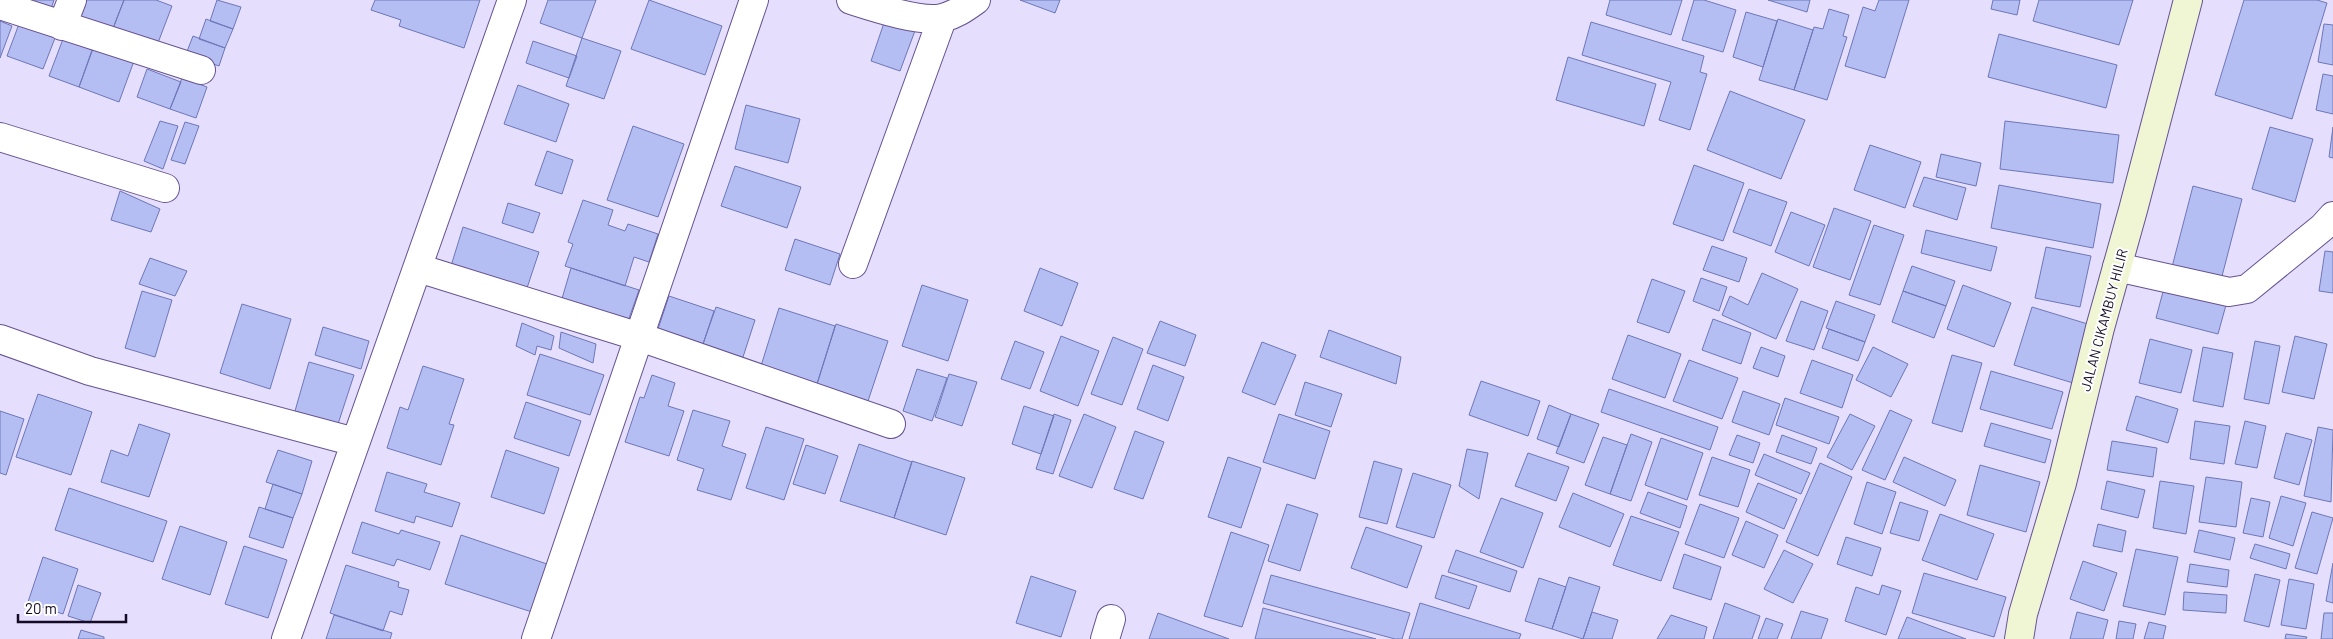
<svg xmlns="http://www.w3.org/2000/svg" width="2333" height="639" viewBox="0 0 2333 639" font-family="Barlow,sans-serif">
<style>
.building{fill:#b5bef2;stroke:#6d77b9}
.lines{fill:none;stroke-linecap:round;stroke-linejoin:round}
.street-casing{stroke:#665292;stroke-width:30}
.secondary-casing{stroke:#665292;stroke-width:30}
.street{stroke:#fff;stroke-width:28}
.secondary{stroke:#f0f5d4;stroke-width:28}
.labels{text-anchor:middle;stroke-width:4;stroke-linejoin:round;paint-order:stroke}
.street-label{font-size:14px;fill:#140b24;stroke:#fff}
</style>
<rect width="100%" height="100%" fill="#e5defc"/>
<path class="building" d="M26 0H54L51 9Z
M80 0H124L112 31 73 17Z
M124 0H156L172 6 156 48 112 31Z
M217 0 241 7 233 29 210 21Z
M375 0H480L464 48 399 26 401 20 371 10Z
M548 0H596L582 38 540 23Z
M649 0 722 26 705 75 631 49Z
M1020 0H1060L1055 13Z
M1610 0H1682L1671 35 1606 15Z
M1694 0H1704L1736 10 1723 52 1682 40Z
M1768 0H1810L1807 12Z
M1879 0H1909L1885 78 1845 66 1863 7 1875 11Z
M1993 0H2020L2017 15 1991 9Z
M2039 0H2133L2119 45 2033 21Z
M2244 0H2317L2327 3 2292 119 2215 95Z
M1829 9 1849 15 1843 36 1847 37 1827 100 1794 90 1814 27 1823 29Z
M1746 12 1777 21 1763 67 1733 57Z
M886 17 916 28 900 71 871 61Z
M206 19 233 29 225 48 199 39Z
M1778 19 1813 30 1794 90 1759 80Z
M0 21 12 26 0 58Z
M1591 22 1704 56 1700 72 1707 74 1690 130 1659 120 1671 82 1582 55Z
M19 24 55 38 43 69 7 56Z
M2324 24 2333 25V65L2318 62Z
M1999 34 2117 65 2106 108 1988 77Z
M193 36 225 48 219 66 186 54Z
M582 38 621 51 604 99 566 86Z
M63 39 92 50 79 87 49 76Z
M533 41 577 56 569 78 526 63Z
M94 46 134 61 119 102 79 87Z
M1568 57 1656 84 1644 126 1556 100Z
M147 69 181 82 170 109 137 97Z
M2323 74 2333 76V114L2316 110Z
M182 78 207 87 196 118 170 109Z
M518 85 569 104 556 142 504 124Z
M1730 91 1805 120 1781 179 1707 150Z
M746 105 800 119 788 163 735 149Z
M160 121 178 126 163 169 144 161Z
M2005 121 2119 135 2113 183 2000 169Z
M185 122 199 126 185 164 171 160Z
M633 126 684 144 658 217 607 200Z
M2270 127 2313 139 2295 202 2252 189Z
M2333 127V158L2329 157Z
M1870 145 1921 162 1905 208 1854 190Z
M547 151 573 160 562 194 535 185Z
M1941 154 1981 163 1976 186 1936 177Z
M1694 165 1744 183 1723 241 1673 224Z
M735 166 801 187 787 228 721 206Z
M1924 177 1966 188 1957 220 1913 206Z
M1999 185 2101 204 2093 248 1991 228Z
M2193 186 2242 199 2221 280 2172 267Z
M1749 189 1787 202 1771 246 1733 232Z
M120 191 160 209 151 232 111 220Z
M583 200 613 210 608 225 625 231 628 224 658 234 649 262 634 257 625 286 565 266 573 244 568 242Z
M508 203 540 213 533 233 502 223Z
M1834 208 1871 221 1850 280 1813 267Z
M1791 212 1825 225 1809 266 1775 252Z
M1874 225 1904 235 1880 305 1849 295Z
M463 227 539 252 526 291 451 266Z
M1926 230 1997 247 1991 271 1921 253Z
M795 239 840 254 830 285 785 270Z
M1712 246 1747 258 1739 282 1703 270Z
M2046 247 2091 256 2080 307 2035 298Z
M2325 251 2333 252V293L2319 291Z
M150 258 187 271 175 296 139 284Z
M1912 266 1955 281 1946 306 1903 291Z
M571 268 639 290 627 324 561 302Z
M1040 268 1078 283 1062 326 1024 311Z
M1762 273 1798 289 1776 339 1722 315 1730 296 1748 305Z
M1701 278 1727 287 1719 311 1693 301Z
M1652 279 1685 291 1669 333 1637 322Z
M922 285 968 300 948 361 902 346Z
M1963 285 2011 303 1994 347 1947 329Z
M2164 288 2226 305 2218 334 2156 318Z
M142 291 172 300 155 357 125 348Z
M1903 291 1946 306 1934 338 1892 322Z
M669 296 714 311 702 347 657 332Z
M1801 301 1828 311 1814 350 1786 341Z
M1836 301 1875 315 1865 342 1826 328Z
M242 304 291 319 270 389 220 373Z
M716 307 755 320 742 360 702 347Z
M2032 307 2091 325 2073 383 2014 365Z
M779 308 835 326 817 384 761 366Z
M1713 319 1751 333 1741 364 1702 350Z
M1160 321 1196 335 1185 366 1147 353Z
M522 323 554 336 551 350 537 346 535 355 516 346Z
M836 324 888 341 868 401 817 384Z
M323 327 369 341 361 369 315 355Z
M1829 329 1865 342 1858 361 1822 348Z
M1329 330 1401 357 1396 384 1320 357Z
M561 332 596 344 593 363 559 348Z
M1628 335 1681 354 1665 398 1612 379Z
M1061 336 1099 351 1078 406 1040 391Z
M2295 336 2327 344 2314 399 2282 392Z
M1113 337 1143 349 1122 405 1091 394Z
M2150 339 2192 350 2181 393 2139 383Z
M1015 341 1044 352 1030 389 1001 379Z
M2255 341 2280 346 2269 404 2244 399Z
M1262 342 1296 355 1275 405 1242 392Z
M1761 347 1785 356 1778 377 1753 368Z
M1873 347 1908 364 1891 397 1856 380Z
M2203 347 2233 353 2223 407 2193 401Z
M540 354 604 375 590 415 527 395Z
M1952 355 1982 363 1962 432 1932 423Z
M1689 360 1738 378 1722 419 1673 401Z
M1812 360 1853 375 1842 408 1800 393Z
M309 362 354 375 338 424 295 411Z
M1153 365 1184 377 1168 421 1137 409Z
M423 366 464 379 449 424 454 425 441 465 387 448 400 407 408 410Z
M917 369 947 378 932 421 903 411Z
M1991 371 2063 392 2052 429 1980 409Z
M949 374 977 382 962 426 935 417Z
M652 375 675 383 668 406 684 411 669 456 625 442 640 397 644 398Z
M1481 381 1540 401 1528 436 1469 415Z
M1305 382 1342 394 1331 427 1295 415Z
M1609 389 1718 427 1710 450 1601 412Z
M1743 391 1780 404 1769 435 1732 422Z
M38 394 92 412 71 475 16 457Z
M2136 396 2178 409 2168 443 2126 430Z
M1785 398 1839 417 1829 444 1776 425Z
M526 402 581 421 569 456 514 438Z
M1549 405 1571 414 1559 447 1537 439Z
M1024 406 1054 416 1041 454 1012 444Z
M693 410 730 421 722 446 746 454 731 500 697 490 704 469 677 460Z
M1890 410 1912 420 1885 480 1862 470Z
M0 411 24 419 6 475 0 473Z
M1054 414 1071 420 1053 474 1036 469Z
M1084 414 1116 427 1092 488 1059 476Z
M1279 414 1330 431 1315 479 1263 462Z
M1571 414 1599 424 1584 463 1556 453Z
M1850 414 1875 426 1852 470 1827 457Z
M2195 421 2230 426 2224 464 2190 459Z
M2245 421 2266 426 2257 468 2235 464Z
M1991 423 2051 440 2045 463 1984 446Z
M139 424 170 434 149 497 101 482 111 450 128 456Z
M766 427 804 439 784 500 746 488Z
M2318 427 2333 430 2331 502 2304 496Z
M1135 431 1164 442 1143 499 1114 489Z
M2286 433 2312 440 2299 485 2274 478Z
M1631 434 1652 442 1631 501 1610 494Z
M1737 435 1760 443 1753 463 1729 455Z
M1782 435 1817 448 1811 464 1776 452Z
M1603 437 1627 445 1610 494 1585 485Z
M1661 438 1703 453 1687 500 1645 485Z
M2112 441 2157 448 2153 477 2107 470Z
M859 444 912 462 894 518 840 501Z
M806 445 838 456 825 494 793 484Z
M1467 449 1488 453 1479 499 1459 486Z
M278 450 312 461 302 494 266 482Z
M506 450 559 468 544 514 491 497Z
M1528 453 1569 467 1556 501 1515 486Z
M1764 454 1810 473 1801 494 1755 475Z
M1228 457 1261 468 1241 528 1208 517Z
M1712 457 1750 470 1738 507 1699 495Z
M1904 457 1956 480 1945 506 1893 482Z
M912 461 965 478 946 535 894 518Z
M1374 461 1402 469 1387 524 1359 517Z
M1820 463 1852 477 1818 556 1786 542Z
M1980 465 2040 482 2026 532 1967 515Z
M387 472 427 484 424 492 460 503 452 527 416 516 414 523 375 511Z
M1413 473 1451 485 1434 538 1396 527Z
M2206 477 2242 482 2236 527 2199 522Z
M2107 481 2145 490 2138 518 2101 509Z
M2160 481 2194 486 2186 534 2153 528Z
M1867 482 1896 492 1882 534 1854 524Z
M1758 483 1797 499 1784 529 1746 512Z
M273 484 302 494 293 518 265 509Z
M69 488 167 521 153 562 55 530Z
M1648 492 1687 506 1680 528 1640 513Z
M1573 493 1624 514 1610 547 1559 527Z
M2281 496 2306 503 2293 546 2269 538Z
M1501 498 1543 513 1523 568 1480 552Z
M2251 498 2270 502 2263 537 2243 533Z
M1900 502 1928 511 1919 541 1890 533Z
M1287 504 1318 514 1300 571 1268 561Z
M1700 504 1739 518 1724 558 1685 544Z
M259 507 293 518 283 548 249 537Z
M2312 512 2333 518 2317 574 2295 568Z
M1940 514 1994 534 1977 580 1922 560Z
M1631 516 1679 532 1661 581 1613 565Z
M1746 521 1778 535 1764 568 1732 555Z
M362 522 399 534 401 530 440 542 430 570 397 559 394 566 352 553Z
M2098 524 2126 531 2122 552 2093 546Z
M180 526 227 542 210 595 162 579Z
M1366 527 1422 546 1407 588 1351 568Z
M2199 530 2235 538 2230 560 2194 552Z
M1231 532 1269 545 1242 627 1204 616Z
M461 535 547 564 532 612 445 584Z
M1846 537 1881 548 1872 576 1837 564Z
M2255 544 2290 554 2286 569 2250 558Z
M244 546 287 560 268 618 225 604Z
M2136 549 2178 557 2165 615 2123 606Z
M1456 550 1517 571 1510 592 1448 572Z
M1784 550 1813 564 1793 603 1764 589Z
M1684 554 1721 567 1711 600 1673 588Z
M43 557 78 569 63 614 28 602Z
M2083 561 2117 573 2104 611 2070 599Z
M2333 563V603L2326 601Z
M2190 564 2229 570 2227 587 2187 582Z
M346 565 399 582 398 587 409 590 402 615 390 611 383 631 330 613Z
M1924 573 2006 597 1994 637 1912 613Z
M2255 574 2280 580 2269 627 2244 621Z
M1271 575 1410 613 1402 639H1395L1263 603Z
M1442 575 1477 586 1469 609 1435 598Z
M1031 576 1076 591 1061 637 1016 623Z
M1569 577 1600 587 1583 639 1552 629Z
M1539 578 1566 587 1552 629 1525 621Z
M2289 579 2314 584 2306 629 2281 625Z
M78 585 101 593 90 623 68 616Z
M1882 585 1901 591 1886 635 1845 621 1856 587 1879 595Z
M2184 592 2227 595 2226 613 2183 610Z
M1420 603 1521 634 1519 639H1409Z
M1725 603 1760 616 1752 639H1713Z
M1263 608 1376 639H1255Z
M1801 611 1828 619 1821 639H1791Z
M1592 612 1618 620 1612 639H1583Z
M2077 612 2108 620 2103 639H2070Z
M1158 613 1229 639H1149Z
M2324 613H2333V639H2321Z
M334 615 392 633 390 639H326Z
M1671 615 1707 627 1704 639H1657Z
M1907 617 1966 639H1898Z
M1766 618 1783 624 1777 639H1758Z
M2119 621 2136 624 2133 639H2116Z
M2149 622 2166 626 2163 639H2144Z
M81 630 104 637V639H78Z
M2286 634 2307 637 2306 639H2285Z"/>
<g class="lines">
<defs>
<path id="street" d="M851 0C873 7 921 23 942 18 955 15 965 8 976 0
M0 5 201 70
M62 26 72 0
M0 137 165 188
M853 264 942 19
M2117 267 2229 292 2247 289 2323 227 2333 216
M418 268 640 337 891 424
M0 339 90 371 355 442
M286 639 512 0
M536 639 754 0
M1105 639 1111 619"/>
<path id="secondary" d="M2019 639 2023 614 2062 483 2100 328 2133 210 2188 0"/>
</defs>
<use href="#street" class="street-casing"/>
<use href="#secondary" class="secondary-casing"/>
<use href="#street" class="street"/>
<use href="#secondary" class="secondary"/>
</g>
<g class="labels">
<g class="street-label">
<text transform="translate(2104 320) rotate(-75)" y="5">JALAN CIKAMBUY HILIR</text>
</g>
</g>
<path d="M18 614v8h108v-8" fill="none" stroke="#140b24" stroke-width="2.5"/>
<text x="25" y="614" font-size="15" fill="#140b24" stroke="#ffffff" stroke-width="4" paint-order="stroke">20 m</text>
</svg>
